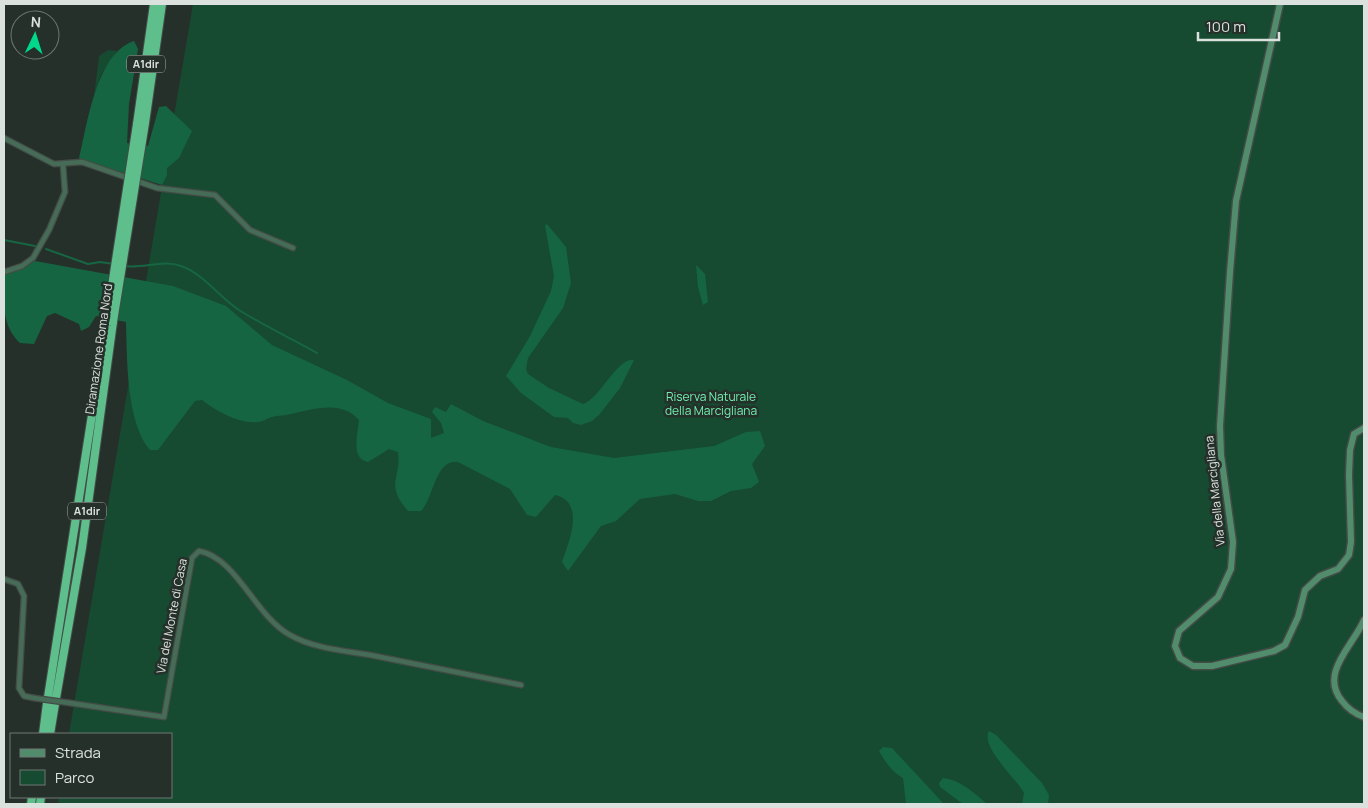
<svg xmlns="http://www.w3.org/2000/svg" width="1368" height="808" viewBox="0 0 1368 808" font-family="Manrope,sans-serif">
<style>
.green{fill:#164a31}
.forest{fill:#156542}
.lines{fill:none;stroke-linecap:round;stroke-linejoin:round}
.stream{stroke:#176643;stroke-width:2}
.street-casing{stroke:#434c47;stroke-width:7}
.secondary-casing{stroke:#434c47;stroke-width:9}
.highway-casing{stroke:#434c47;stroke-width:10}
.street{stroke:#466b56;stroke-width:4.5}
.secondary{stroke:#518d6c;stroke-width:6}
.highway{stroke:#5ebf8c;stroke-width:8}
.street-bridge-casing{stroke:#434c47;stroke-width:7;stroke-linecap:butt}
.highway-bridge-casing{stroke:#434c47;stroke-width:10;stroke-linecap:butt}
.street-bridge{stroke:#466b56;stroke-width:4.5}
.highway-bridge{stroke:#5ebf8c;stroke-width:8}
.labels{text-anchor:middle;stroke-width:5;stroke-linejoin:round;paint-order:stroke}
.shield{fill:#26302a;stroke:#a5ada8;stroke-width:1}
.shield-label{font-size:11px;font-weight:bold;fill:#dbe2de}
.street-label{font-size:12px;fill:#dbe2de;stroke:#26302a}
.park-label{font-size:12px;fill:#6ff0af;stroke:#26302a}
</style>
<rect width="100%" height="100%" fill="#26302a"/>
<path class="green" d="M193 4H1364V804H58L59 797H171V734H69Z
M108 50 117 51 101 75 94 97 99 56Z"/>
<path class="forest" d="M134 41 138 49 129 104 127 143 148 146 159 107 166 106 192 131 179 158 167 168V175L162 185 79 159C87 126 96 53 134 41Z
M547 224 566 247 571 283 563 308 528 358 526 369 528 374 549 388 583 404C600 399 617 357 634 360L620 388 599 415 592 421 581 425 573 423 568 418 554 417 521 393 506 376 530 336 551 291 554 276 545 226Z
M35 261 173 286 226 306 272 345 347 380 388 403 431 419V438L444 433 441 423 432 412 435 407 446 412 451 404 483 421 551 447 614 458 714 446 746 432 760 431 765 446 752 464 759 482 751 488 731 491 711 501H698L675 494 640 499 616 521 601 526 568 571 562 562C569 541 586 502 555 495L536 517 527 515 510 489 458 462C435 459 434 498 421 511H408C384 484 402 477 398 452L389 449 368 462C350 459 358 433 359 420 341 400 314 409 291 414 285 416 278 415 272 417 267 418 263 422 258 422 239 424 216 411 202 400L195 401 158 450H150C126 423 127 357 126 322L96 316 89 327 81 331 79 324 55 313 47 316 34 344 20 343C0 324 4 298 4 273L14 272Z
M696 265 705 274 708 302 703 305 698 287Z
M989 731 996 735 1042 783 1049 795 1048 804H1022L1024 793C1016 778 980 747 989 731Z
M883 747 892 748 944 804H906L903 778C891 771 886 763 879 751Z
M943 778C961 780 974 793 987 804H963L940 787 939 783Z"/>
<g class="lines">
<path class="stream" d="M4 240 35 246
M46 249 88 264 100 262 114 264
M124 266C143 269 163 259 181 266 204 274 219 297 239 310 264 326 291 338 317 353"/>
<defs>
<path id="street" d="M4 138 54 164 82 162 157 188 215 195 250 230 293 248
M4 272 22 266 33 258 49 230 65 192 63 165
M4 579 18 584 24 596 19 688 24 696 34 698
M70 703 164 717 192 558 199 551C237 558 255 616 290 635 314 649 348 651 375 656 424 666 472 675 521 685"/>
<path id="secondary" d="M1280 4 1236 201 1230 272 1220 426 1221 455 1233 542 1231 569 1218 597 1179 631 1175 646 1180 658 1193 666H1212L1274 651 1285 645 1298 617 1305 590 1320 576 1338 569 1349 555 1351 542 1349 475 1350 450 1354 434 1364 428
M1364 620C1353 646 1319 673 1342 701 1348 709 1355 714 1364 717"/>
<path id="highway" d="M145 123 162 4
M137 124 154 4
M48 697 106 325
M56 698 82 548 113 322
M43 734 47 703
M50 734 55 704
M31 804 32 797
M40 804 41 797"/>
</defs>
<use href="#street" class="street-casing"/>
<use href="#secondary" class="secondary-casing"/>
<use href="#highway" class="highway-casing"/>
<use href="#street" class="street"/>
<use href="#secondary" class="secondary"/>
<use href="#highway" class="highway"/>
<defs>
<path id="street-bridge" d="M34 698 70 703"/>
<path id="highway-bridge" d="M113 322 145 123
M106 325 137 124"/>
</defs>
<use href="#street-bridge" class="street-bridge-casing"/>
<use href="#highway-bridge" class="highway-bridge-casing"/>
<use href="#street-bridge" class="street-bridge"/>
<use href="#highway-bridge" class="highway-bridge"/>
</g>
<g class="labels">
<g class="shield">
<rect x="127" y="55.5" width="38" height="17" rx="4"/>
<rect x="68" y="502.5" width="38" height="17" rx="4"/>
</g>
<g class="shield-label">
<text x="146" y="68">A1dir</text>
<text x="87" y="515">A1dir</text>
</g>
<g class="street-label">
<text transform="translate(99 349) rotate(-82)" y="4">Diramazione Roma Nord</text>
<text transform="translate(1215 491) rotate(-96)" y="4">Via della Marcigliana</text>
<text transform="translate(172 616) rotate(-79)" y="4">Via del Monte di Casa</text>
</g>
<g class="park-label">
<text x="711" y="401">Riserva Naturale<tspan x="711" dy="14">della Marcigliana</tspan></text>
</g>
</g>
<rect width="1368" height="808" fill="none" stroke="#dbe2de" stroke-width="10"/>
<rect x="10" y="733" width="162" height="65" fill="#26302a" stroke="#6e7772"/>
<rect x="20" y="749" width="25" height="8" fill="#518d6c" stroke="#6e7772"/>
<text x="55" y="758" font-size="15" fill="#dbe2de">Strada</text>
<rect x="20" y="770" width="25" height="15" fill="#164a31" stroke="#6e7772"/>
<text x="55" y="783" font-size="15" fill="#dbe2de">Parco</text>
<g transform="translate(35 35) rotate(4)"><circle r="24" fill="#26302a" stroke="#6e7772"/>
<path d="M0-4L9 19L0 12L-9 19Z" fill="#00d98c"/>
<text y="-8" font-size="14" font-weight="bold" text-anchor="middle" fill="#dbe2de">N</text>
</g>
<path d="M1198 32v8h81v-8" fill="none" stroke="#dbe2de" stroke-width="2.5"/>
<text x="1206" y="32" font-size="15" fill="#dbe2de" stroke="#26302a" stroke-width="4" paint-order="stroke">100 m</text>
</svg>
